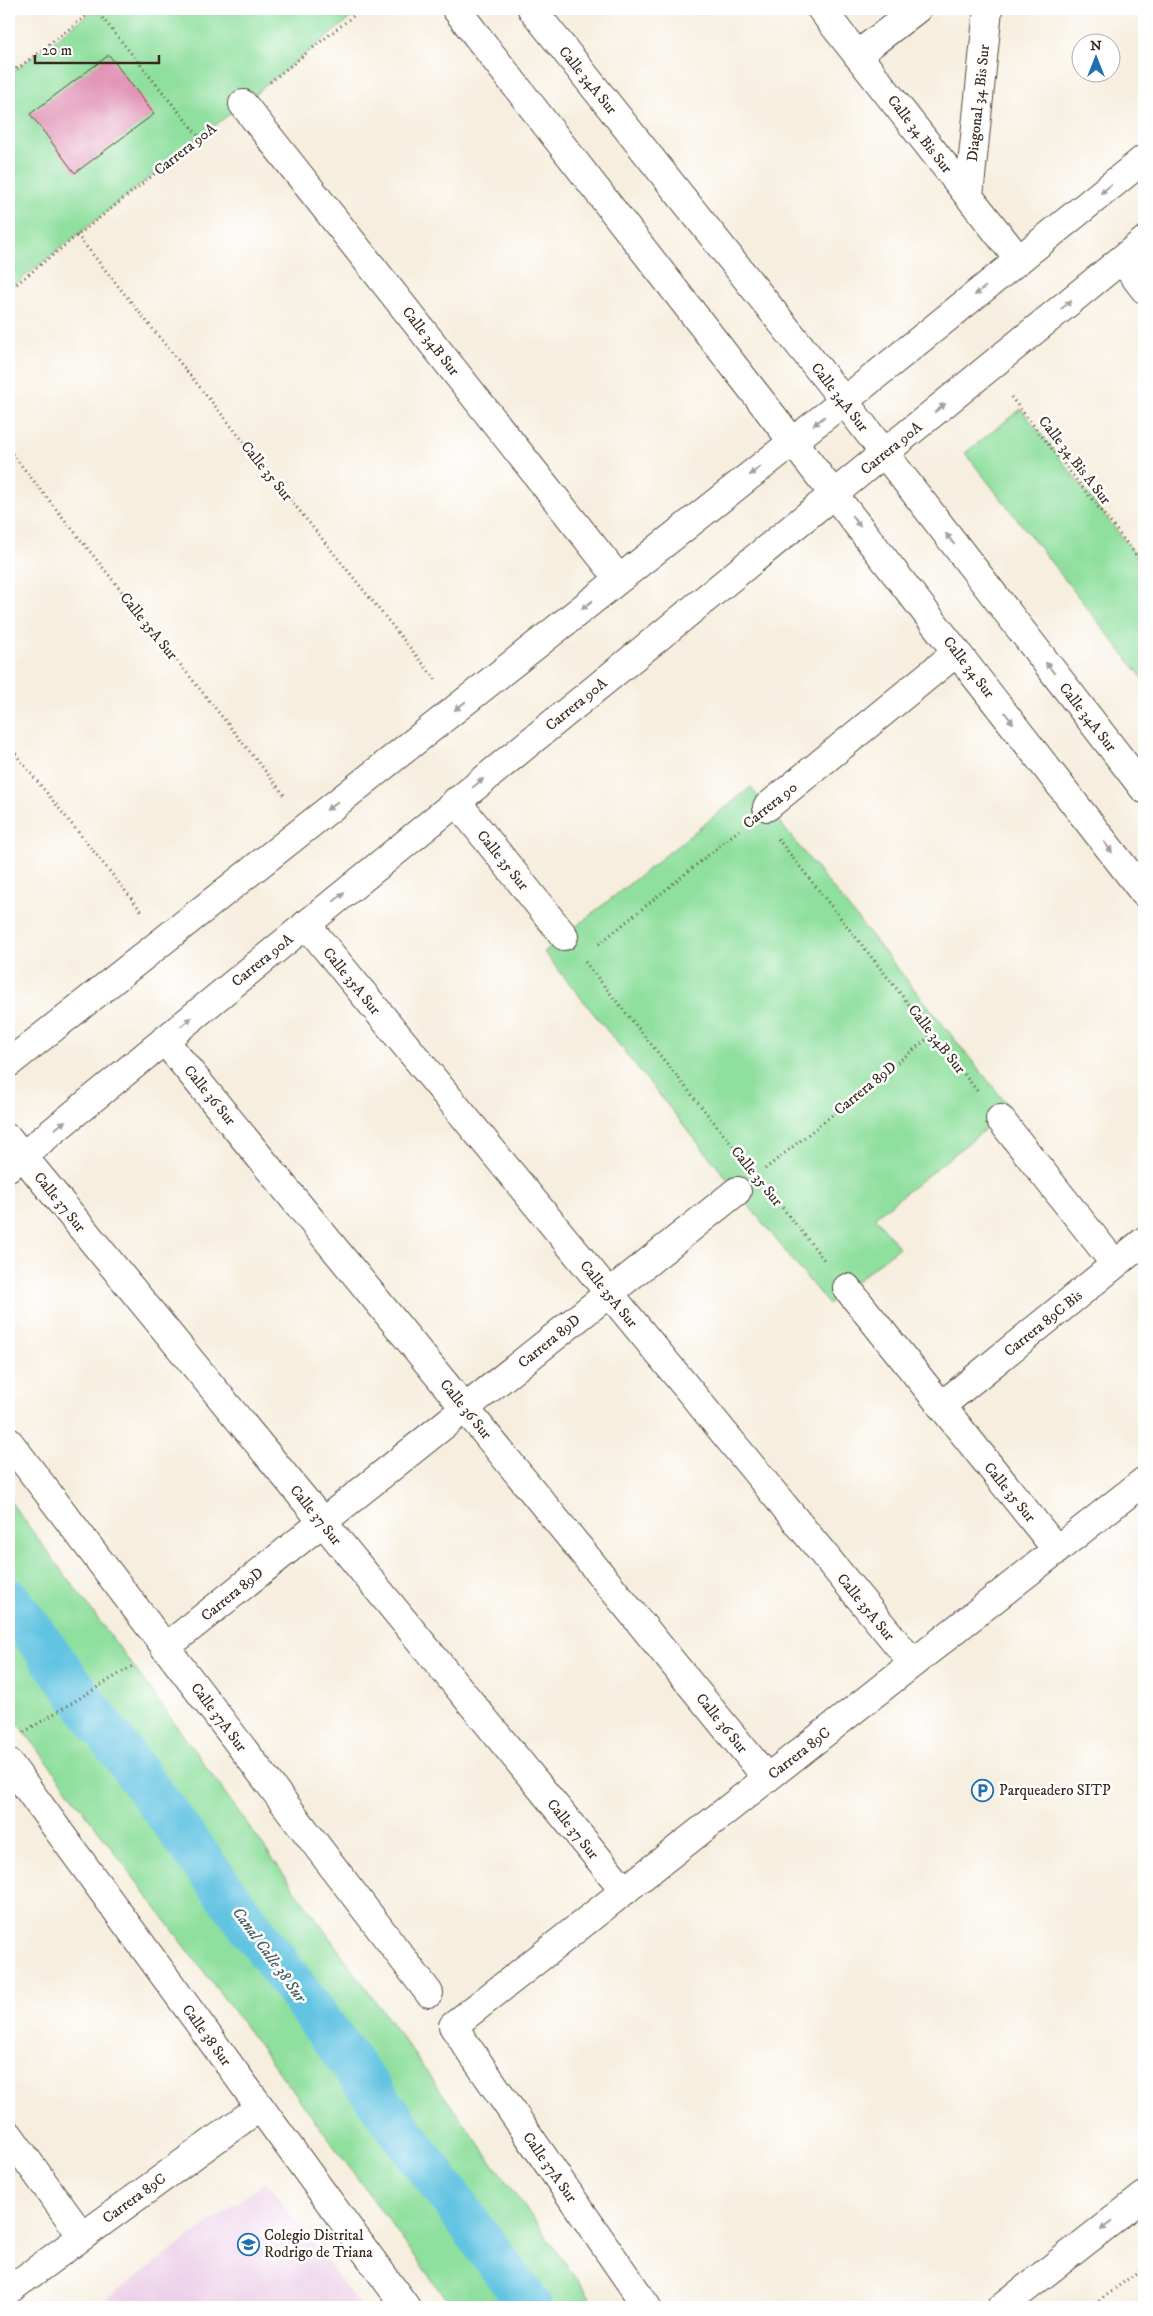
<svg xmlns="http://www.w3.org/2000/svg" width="1153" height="2316" viewBox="0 0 1153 2316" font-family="'IM FELL DW Pica',serif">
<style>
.built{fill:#edd0e8}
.green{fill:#8fdf9e;stroke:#65845e}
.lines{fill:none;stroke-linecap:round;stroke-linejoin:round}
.canal{stroke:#64c4e2;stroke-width:44}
.building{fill:#e191b4}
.minor-casing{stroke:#57473b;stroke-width:30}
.major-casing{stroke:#57473b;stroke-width:30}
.path{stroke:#57473b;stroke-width:3;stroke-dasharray:1 4;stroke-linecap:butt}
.minor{stroke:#fff;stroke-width:28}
.major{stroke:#fff;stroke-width:28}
.oneway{fill:#a79f9a}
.labels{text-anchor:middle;stroke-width:5;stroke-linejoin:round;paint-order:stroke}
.street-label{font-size:15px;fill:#3b2a1e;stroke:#fff}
.poi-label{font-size:15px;fill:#3b2a1e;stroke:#fff;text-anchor:start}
.water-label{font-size:16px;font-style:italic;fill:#496063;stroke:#fff}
</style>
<rect width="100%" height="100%" fill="#fff"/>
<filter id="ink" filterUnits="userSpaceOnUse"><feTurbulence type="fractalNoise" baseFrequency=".02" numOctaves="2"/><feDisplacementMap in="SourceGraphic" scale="10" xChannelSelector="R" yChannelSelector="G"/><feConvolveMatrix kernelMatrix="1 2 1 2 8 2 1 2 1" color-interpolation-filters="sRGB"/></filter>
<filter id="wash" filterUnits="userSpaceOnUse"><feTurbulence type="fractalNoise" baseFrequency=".0096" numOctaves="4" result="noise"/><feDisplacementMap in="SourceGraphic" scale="20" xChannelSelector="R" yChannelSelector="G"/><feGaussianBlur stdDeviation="1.12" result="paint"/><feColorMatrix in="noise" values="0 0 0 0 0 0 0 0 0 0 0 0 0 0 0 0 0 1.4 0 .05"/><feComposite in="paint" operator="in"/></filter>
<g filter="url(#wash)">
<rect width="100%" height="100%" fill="#f6eede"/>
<path class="built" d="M266 2181 361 2307H96Z"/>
<path class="green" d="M95 9H362L9 289V75Z
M1021 409 1144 565V680L965 453Z
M751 787 1011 1109 875 1217 899 1247 828 1304 544 952Z
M9 1500 133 1666 597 2307H452L291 2088 9 1711Z"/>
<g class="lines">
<path class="canal" d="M9 1600 531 2307"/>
</g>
<g id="blocks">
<path class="building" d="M109 55 154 114 75 173 30 114Z"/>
</g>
</g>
<g filter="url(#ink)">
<use href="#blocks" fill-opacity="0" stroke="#57473b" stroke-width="1"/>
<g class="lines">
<defs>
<path id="minor" d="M456 9 1144 893
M532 9 844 401 1144 789
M821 9 1019 260
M857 55 917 9
M243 104 619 579
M969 196 988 9
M1122 260 1144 289
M456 801 564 936
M767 807 957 652
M306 924 913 1663
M164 1040 767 1778
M9 1063 844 401 1144 159
M1000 1119 1115 1264
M9 1139 625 1891
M9 1167 1144 241
M847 1288 1057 1550
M941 1406 1144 1241
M9 1442 429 1993
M165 1648 737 1191
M9 1763 406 2307
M9 2135 82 2236
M9 2290 260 2107
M647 2307 453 2026 1144 1481"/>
<path id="major" d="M1002 2307 1144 2196"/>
</defs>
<use href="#minor" class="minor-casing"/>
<use href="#major" class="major-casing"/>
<path class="path" d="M9 60 16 69
M9 75 95 9 200 138
M270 82 362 9
M77 235 436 680
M9 290 216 125
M1011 397 1144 565
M9 450 286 797
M9 746 143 913
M778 839 979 1093
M599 944 739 830
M585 962 741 1156
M765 1169 933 1034
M773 1196 825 1261
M24 1732 134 1665
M1091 2307 1144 2267"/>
<use href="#minor" class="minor"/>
<use href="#major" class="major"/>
</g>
<defs><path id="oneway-solid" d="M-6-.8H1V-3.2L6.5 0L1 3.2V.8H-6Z" transform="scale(1.25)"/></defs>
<g class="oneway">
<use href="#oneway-solid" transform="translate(1106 189) rotate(141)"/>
<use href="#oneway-solid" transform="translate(980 291) rotate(141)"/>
<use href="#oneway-solid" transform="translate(1066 305) rotate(-39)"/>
<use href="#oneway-solid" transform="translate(940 408) rotate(-39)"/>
<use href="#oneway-solid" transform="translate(819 421) rotate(142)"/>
<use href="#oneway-solid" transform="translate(755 471) rotate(142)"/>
<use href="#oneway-solid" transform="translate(856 521) rotate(52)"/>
<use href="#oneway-solid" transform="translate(950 539) rotate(-128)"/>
<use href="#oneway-solid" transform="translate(587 605) rotate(142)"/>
<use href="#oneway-solid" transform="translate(1050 668) rotate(-128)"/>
<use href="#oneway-solid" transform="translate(460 706) rotate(142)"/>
<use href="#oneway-solid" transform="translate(1009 718) rotate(52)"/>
<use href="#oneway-solid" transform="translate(478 783) rotate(-39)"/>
<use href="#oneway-solid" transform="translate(332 806) rotate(142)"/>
<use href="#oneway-solid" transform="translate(1108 847) rotate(52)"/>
<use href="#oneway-solid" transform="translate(339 897) rotate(-39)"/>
<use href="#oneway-solid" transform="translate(186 1022) rotate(-39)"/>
<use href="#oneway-solid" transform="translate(60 1125) rotate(-39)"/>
<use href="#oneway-solid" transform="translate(1106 2226) rotate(142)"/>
</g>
</g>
<defs>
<symbol id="parking-ring" viewBox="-11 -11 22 22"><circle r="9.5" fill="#fff" stroke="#1f6fb2" stroke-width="1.5"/><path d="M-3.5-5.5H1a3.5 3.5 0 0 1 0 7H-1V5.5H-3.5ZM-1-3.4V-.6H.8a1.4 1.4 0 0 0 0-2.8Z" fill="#1f6fb2"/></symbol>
<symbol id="school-ring" viewBox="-11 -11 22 22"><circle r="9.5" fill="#fff" stroke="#1f6fb2" stroke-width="1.5"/><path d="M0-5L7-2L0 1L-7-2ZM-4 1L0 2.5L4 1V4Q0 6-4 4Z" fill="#1f6fb2"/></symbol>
</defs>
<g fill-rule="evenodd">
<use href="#parking-ring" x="970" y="1778" width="25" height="25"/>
<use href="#school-ring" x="236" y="2232" width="25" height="25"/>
</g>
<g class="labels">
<g class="street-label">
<text transform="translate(588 80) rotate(51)" y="5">Calle 34A Sur</text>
<text transform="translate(978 103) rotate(-84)" y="5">Diagonal 34 Bis Sur</text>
<text transform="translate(920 134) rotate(52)" y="5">Calle 34 Bis Sur</text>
<text transform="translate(185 149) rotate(-38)" y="5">Carrera 90A</text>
<text transform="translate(431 341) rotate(52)" y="5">Calle 34B Sur</text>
<text transform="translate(840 397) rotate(52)" y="5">Calle 34A Sur</text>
<text transform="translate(891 448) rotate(-39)" y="5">Carrera 90A</text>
<text transform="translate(1075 460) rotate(52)" y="5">Calle 34 Bis A Sur</text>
<text transform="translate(267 471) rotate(51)" y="5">Calle 35 Sur</text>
<text transform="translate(149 626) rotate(51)" y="5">Calle 35A Sur</text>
<text transform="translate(969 667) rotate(52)" y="5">Calle 34 Sur</text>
<text transform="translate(576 704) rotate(-39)" y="5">Carrera 90A</text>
<text transform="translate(1088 717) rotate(52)" y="5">Calle 34A Sur</text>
<text transform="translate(770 805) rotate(-39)" y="5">Carrera 90</text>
<text transform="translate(503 860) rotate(51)" y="5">Calle 35 Sur</text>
<text transform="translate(262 960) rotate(-39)" y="5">Carrera 90A</text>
<text transform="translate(352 981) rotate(51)" y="5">Calle 35A Sur</text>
<text transform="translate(937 1039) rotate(52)" y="5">Calle 34B Sur</text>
<text transform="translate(865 1088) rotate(-39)" y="5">Carrera 89D</text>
<text transform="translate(210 1095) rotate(51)" y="5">Calle 36 Sur</text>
<text transform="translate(757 1176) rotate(51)" y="5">Calle 35 Sur</text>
<text transform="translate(60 1202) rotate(51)" y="5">Calle 37 Sur</text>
<text transform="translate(609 1294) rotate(51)" y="5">Calle 35A Sur</text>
<text transform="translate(1043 1323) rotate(-39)" y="5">Carrera 89C Bis</text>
<text transform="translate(549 1341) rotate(-39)" y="5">Carrera 89D</text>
<text transform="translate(466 1409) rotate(51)" y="5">Calle 36 Sur</text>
<text transform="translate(1010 1492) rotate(51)" y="5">Calle 35 Sur</text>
<text transform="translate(316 1515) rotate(51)" y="5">Calle 37 Sur</text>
<text transform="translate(232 1594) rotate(-39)" y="5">Carrera 89D</text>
<text transform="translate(866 1607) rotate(51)" y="5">Calle 35A Sur</text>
<text transform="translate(219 1717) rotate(53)" y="5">Calle 37A Sur</text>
<text transform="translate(722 1723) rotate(51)" y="5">Calle 36 Sur</text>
<text transform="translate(799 1753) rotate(-38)" y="5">Carrera 89C</text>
<text transform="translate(573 1829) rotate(51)" y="5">Calle 37 Sur</text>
<text transform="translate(207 2035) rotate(54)" y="5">Calle 38 Sur</text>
<text transform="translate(550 2167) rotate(55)" y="5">Calle 37A Sur</text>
<text transform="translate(134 2198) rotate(-36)" y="5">Carrera 89C</text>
</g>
<g class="poi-label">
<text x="999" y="1795">Parqueadero SITP</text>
<text x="264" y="2240">Colegio Distrital<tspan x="264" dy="17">Rodrigo de Triana</tspan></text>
</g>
<g class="water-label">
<text transform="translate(270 1954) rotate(54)" y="6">Canal Calle 38 Sur</text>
</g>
</g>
<rect width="1153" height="2316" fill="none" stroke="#fff" stroke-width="30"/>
<g transform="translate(1096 58)"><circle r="24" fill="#ffffff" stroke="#b1aaa5"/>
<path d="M0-4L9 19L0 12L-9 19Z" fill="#1f6fb2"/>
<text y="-8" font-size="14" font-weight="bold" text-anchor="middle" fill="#3b2a1e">N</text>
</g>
<path d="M35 55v8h124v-8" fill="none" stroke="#3b2a1e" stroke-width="2.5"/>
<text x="42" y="55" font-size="15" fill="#3b2a1e" stroke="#ffffff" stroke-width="4" paint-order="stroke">20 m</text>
</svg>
